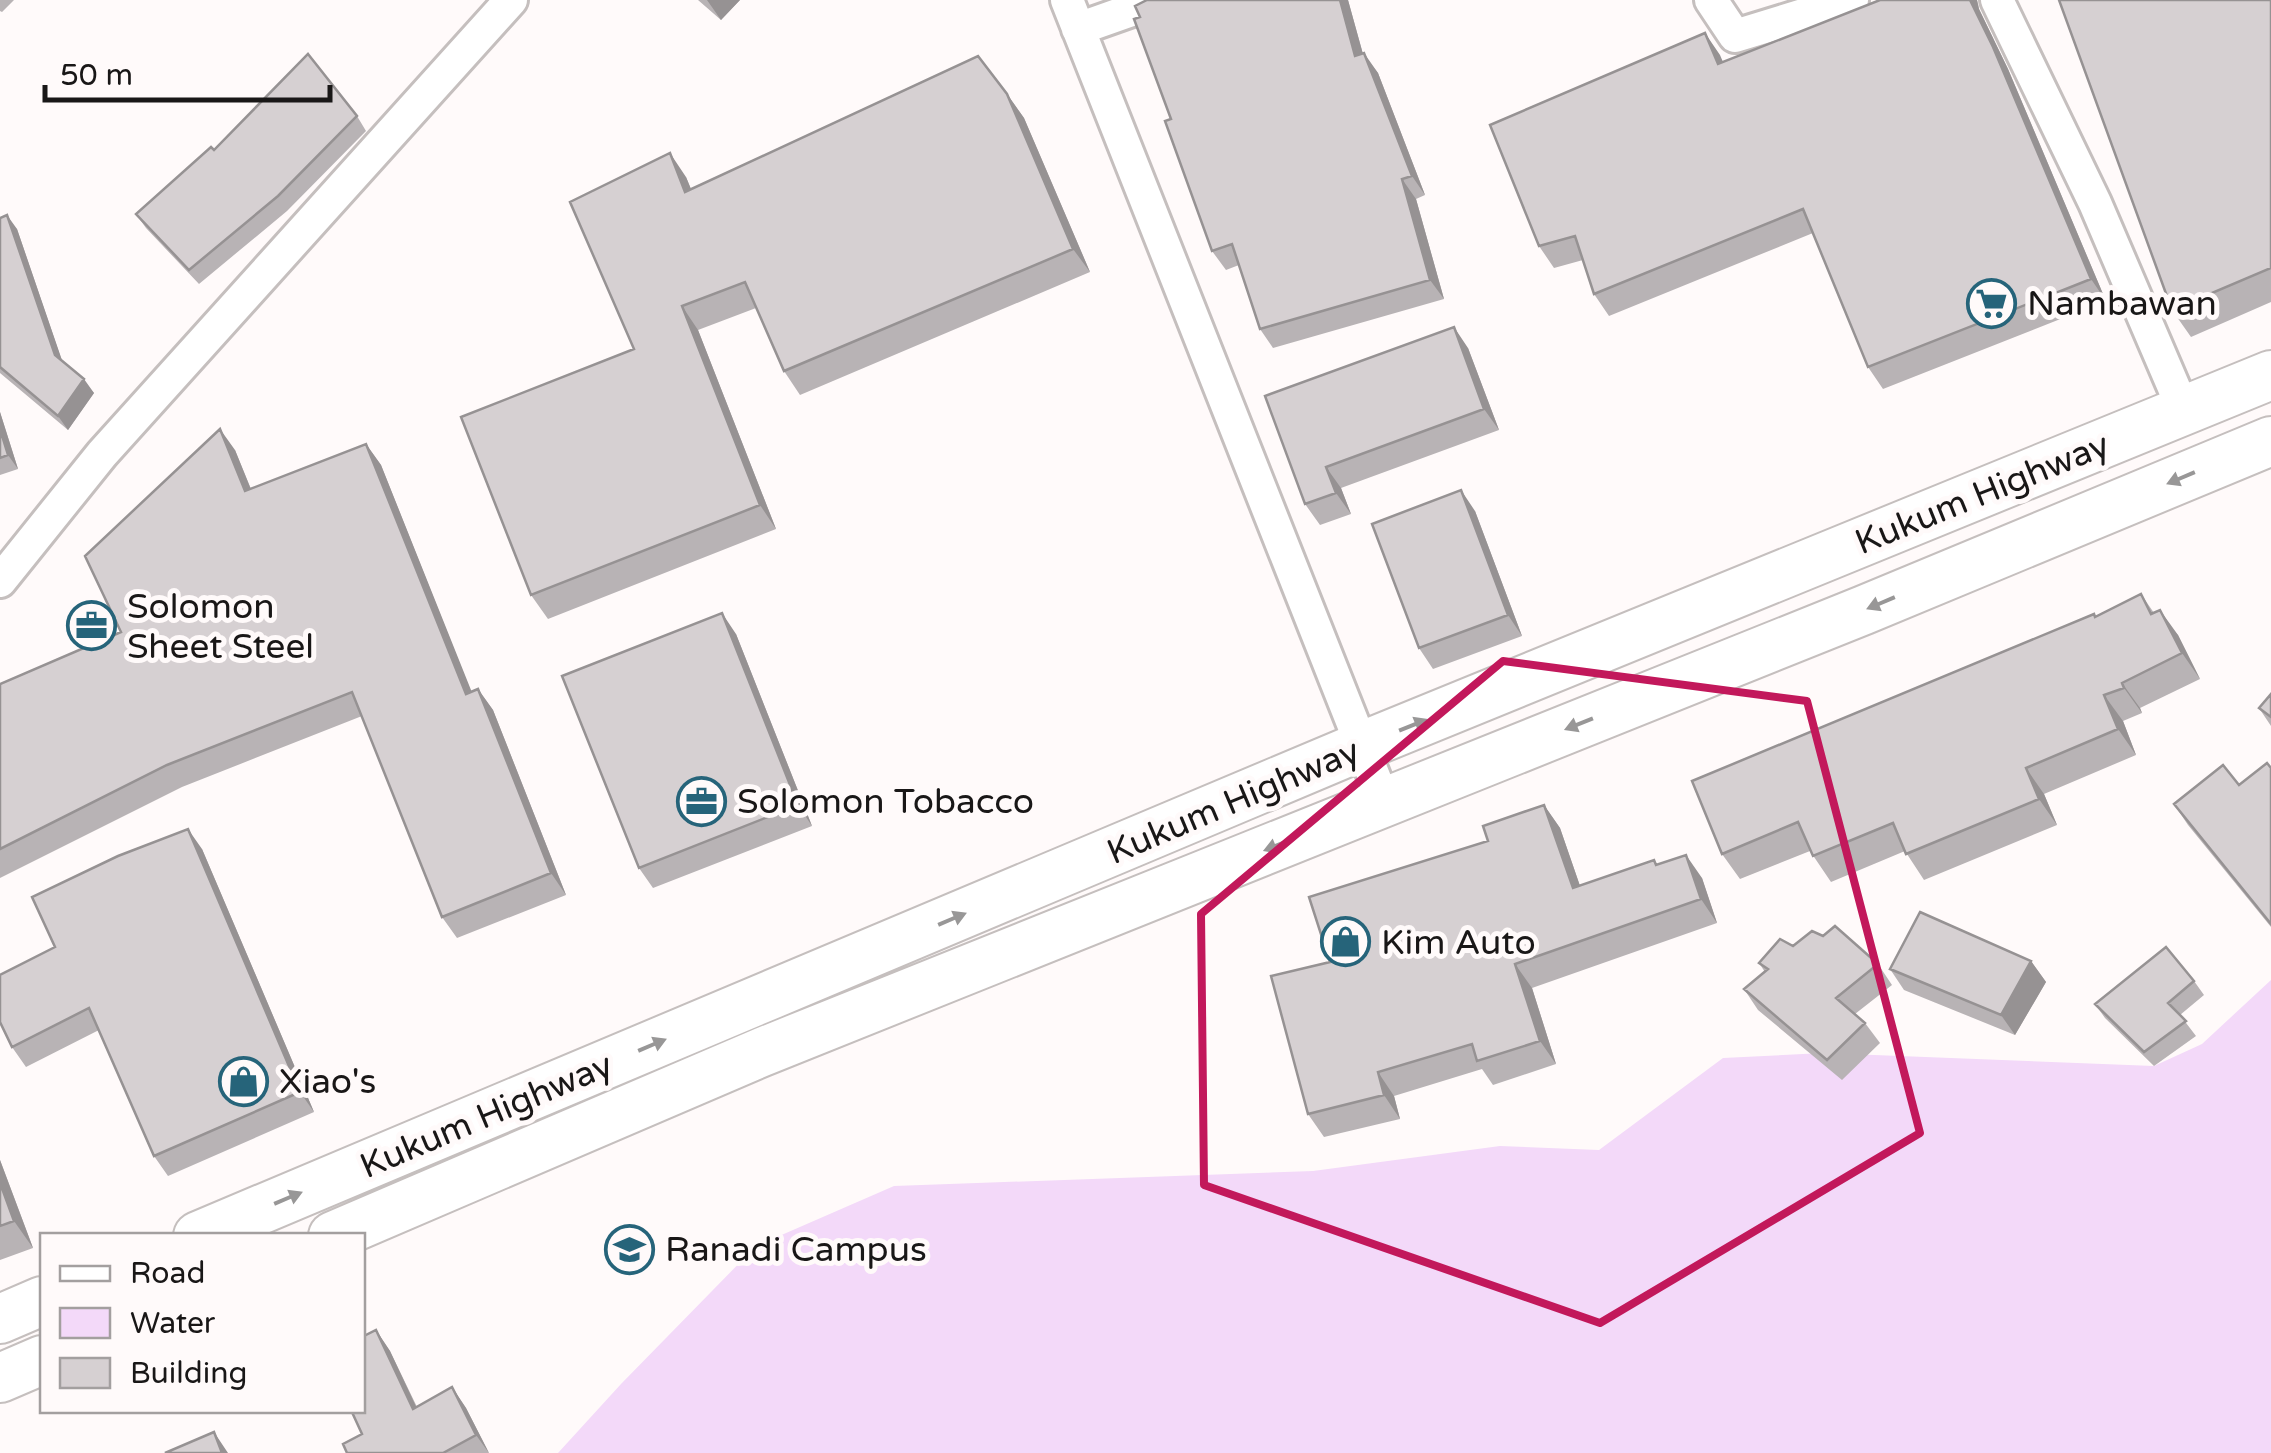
<svg xmlns="http://www.w3.org/2000/svg" width="2271" height="1453" viewBox="0 0 2271 1453" font-family="'Varela Round',sans-serif">
<style>
.water{fill:#f3d9f9}
.lines{fill:none;stroke-linecap:round;stroke-linejoin:round}
.minor-casing{stroke:#c5bfbe;stroke-width:38}
.secondary-casing{stroke:#c5bfbe;stroke-width:52}
.minor{stroke:#fff;stroke-width:32}
.secondary{stroke:#fff;stroke-width:48}
.wall{fill:#b8b3b5}
.shaded-wall{fill:#969293}
.building{fill:#d6d0d2;stroke:#969293;stroke-width:2.5}
.oneway{fill:#989797}
.marked{fill:none;stroke:#c2185b;stroke-width:8;stroke-linejoin:round}
.labels{text-anchor:middle;stroke-width:10;stroke-linejoin:round;paint-order:stroke}
.poi-label{font-size:35px;fill:#191717;stroke:#fffafa;text-anchor:start}
.street-label{font-size:35px;fill:#191717;stroke:#fffafa}
</style>
<rect width="100%" height="100%" fill="#fffafa"/>
<path class="water" d="M2271 980V1453H558L621 1384 756 1246 894 1186 1313 1171 1500 1146 1599 1150 1723 1058 1823 1053 2154 1066 2202 1044Z"/>
<g class="lines">
<defs>
<path id="minor" d="M1067 0 1384 802
M1711 0 1735 36 1852 0
M1997 0 2095 203 2184 411
M1078 29 1160 0
M0 581 102 454 511 0"/>
<path id="secondary" d="M198 1236 1362 746 2271 375
M333 1236 762 1052 1864 610 2271 441
M0 1319 42 1301
M0 1378 42 1360"/>
</defs>
<use href="#minor" class="minor-casing"/>
<use href="#secondary" class="secondary-casing"/>
<use href="#minor" class="minor"/>
<use href="#secondary" class="secondary"/>
</g>
<path class="wall" d="M0 0H14L2 12 0 11Z
M698 0H740L721 20Z
M1147 0H1348L1363 54 1378 73 1425 195 1416 199 1444 299 1273 348 1260 329 1239 265 1226 270 1212 251 1140 17Z
M1880 0H1977L1979 9 2008 69 2106 301 1883 389 1868 367 1813 233 1609 316 1594 294 1583 260 1554 268 1539 246 1705 33 1723 62Z
M2271 0V302L2191 337 2172 310Z
M1007 94 1024 118 1090 272 800 395 784 371 756 308 698 330 776 529 548 619 531 595 634 349 686 177 691 189Z
M357 116 366 131 287 211 199 284 146 228 136 214 214 150Z
M0 218 17 229 62 361 94 393 68 430 0 373Z
M1468 348 1499 430 1341 488 1351 514 1320 525 1305 504 1265 396Z
M0 412 18 469 0 475Z
M366 444 381 465 471 692 478 689 493 710 566 895 457 938 442 917 362 716 182 787 0 878V684L121 632 235 450 251 489Z
M1475 511 1522 636 1433 669 1419 648Z
M2141 594 2154 613 2178 635 2200 679 2140 708 2142 713 2123 721 2136 755 2044 794 2057 825 1924 880 1905 851 1831 882 1810 851 1740 879 1722 854 2095 617Z
M736 634 812 826 653 888 639 868Z
M2271 694V726L2259 708Z
M2271 768V927L2188 825 2174 804 2239 785Z
M1544 805 1560 828 1580 886 1657 865 1702 878 1717 923 1532 988 1556 1064 1493 1085 1482 1069 1394 1096 1400 1119 1324 1137 1308 1114 1488 841Z
M202 849 314 1112 168 1176 154 1156 99 1030 26 1067 12 1047 55 947Z
M1793 946 1878 964 1892 985 1855 1014 1865 1023 1880 1043 1842 1080 1758 1010 1744 989 1765 972 1759 963Z
M2031 961 2046 982 2015 1035 1904 990 1890 969Z
M2194 981 2204 995 2180 1015 2196 1036 2154 1066 2105 1018 2095 1004Z
M0 1160 33 1248 0 1260Z
M376 1330 390 1351 417 1407 452 1387 466 1408 489 1453H347L362 1434Z"/>
<path class="shaded-wall" d="M707 0H740L721 20Z
M1340 0H1348L1369 76 1355 56Z
M1970 0H1977L1979 9 2008 69 2106 301 2091 279Z
M1705 33 1720 55 1733 86 1718 64Z
M1364 53 1378 73 1425 195 1412 176Z
M1007 94 1024 118 1090 272 1073 249Z
M670 153 686 177 702 216 685 192Z
M1402 179 1416 199 1444 299 1430 280Z
M7 215 17 229 65 369 55 355Z
M682 306 698 330 776 529 760 505Z
M1454 327 1468 348 1499 430 1484 409Z
M84 379 94 393 68 430 58 416Z
M0 412 18 469 8 455 0 429Z
M220 429 235 450 260 512 245 491Z
M366 444 381 465 481 715 466 694Z
M1326 467 1341 488 1351 514 1336 493Z
M1461 490 1475 511 1522 636 1508 615Z
M2160 610 2178 635 2200 679 2182 653Z
M722 613 736 634 812 826 798 805Z
M2122 683 2140 708 2142 713 2124 688Z
M478 689 493 710 566 895 551 873Z
M2104 695 2123 721 2136 755 2118 729Z
M2026 768 2044 794 2057 825 2039 799Z
M1544 805 1560 828 1589 912 1573 888Z
M188 829 202 849 314 1112 300 1092Z
M1686 855 1702 878 1717 923 1701 899Z
M2031 961 2046 982 2015 1035 2001 1015Z
M1515 964 1532 988 1556 1064 1540 1041Z
M1378 1072 1394 1096 1400 1119 1384 1095Z
M0 1160 33 1248 14 1221 0 1183Z
M376 1330 390 1351 427 1430 413 1409Z
M452 1387 466 1408 489 1453 476 1435Z
M214 1432 228 1453H222Z"/>
<path class="building" d="M1147 0H1340L1355 56 1364 53 1412 176 1402 179 1430 280 1260 329 1232 244 1212 251 1165 121 1171 119 1134 19 1140 17 1135 6Z
M1880 0H1970L1993 47 2091 279 1868 367 1803 209 1594 294 1575 236 1539 246 1490 125 1705 33 1718 64Z
M2059 0H2271V268L2172 310Z
M308 54 357 116 278 196 189 270 136 214 211 147 214 150Z
M978 56 1007 94 1073 249 784 371 745 282 682 306 760 505 531 595 461 417 634 349 570 202 670 153 685 192Z
M7 215 55 355 84 379 58 416 0 367V218Z
M1454 327 1484 409 1326 467 1336 493 1305 504 1265 396Z
M0 429 8 455 0 458Z
M220 429 245 491 366 444 466 694 478 689 551 873 442 917 352 692 167 765 0 849V684L121 632 85 556Z
M1461 490 1508 615 1419 648 1372 524Z
M2141 594 2151 614 2160 610 2182 653 2122 683 2124 688 2104 695 2118 729 2026 768 2039 799 1906 854 1893 823 1813 856 1798 822 1722 854 1692 781 2094 614 2095 617Z
M722 613 798 805 639 868 562 676Z
M2271 694V717L2259 708Z
M2267 763 2271 768V924L2174 804 2223 765 2239 785Z
M1544 805 1573 888 1654 860 1656 865 1686 855 1701 899 1515 964 1540 1041 1477 1061 1472 1044 1378 1072 1384 1095 1308 1114 1271 976 1330 962 1309 897 1488 841 1483 826Z
M188 829 300 1092 154 1156 89 1008 12 1047 0 1022V975L55 947 32 897 118 856Z
M1920 912 2031 961 2001 1015 1890 969Z
M1835 926 1878 964 1836 998 1865 1023 1827 1060 1744 989 1768 969 1759 963 1780 939 1793 946 1812 931 1823 936Z
M2166 947 2194 981 2168 1003 2186 1021 2144 1052 2095 1004Z
M0 1183 14 1221 0 1226Z
M376 1330 413 1409 452 1387 476 1435 443 1453H347L343 1444 362 1434 351 1410H362V1337Z
M214 1432 222 1453H165Z"/>
<defs><path id="oneway-solid" d="M-6-.8H1V-3.2L6.5 0L1 3.2V.8H-6Z" transform="scale(2.5)"/></defs>
<g class="oneway">
<use href="#oneway-solid" transform="translate(2181 478) rotate(157)"/>
<use href="#oneway-solid" transform="translate(1881 603) rotate(157)"/>
<use href="#oneway-solid" transform="translate(1579 724) rotate(158)"/>
<use href="#oneway-solid" transform="translate(1413 725) rotate(-22)"/>
<use href="#oneway-solid" transform="translate(1278 845) rotate(158)"/>
<use href="#oneway-solid" transform="translate(952 919) rotate(-23)"/>
<use href="#oneway-solid" transform="translate(652 1045) rotate(-23)"/>
<use href="#oneway-solid" transform="translate(288 1198) rotate(-23)"/>
</g>
<path class="marked" d="M1503 661 1807 701 1920 1133 1600 1323 1204 1185 1201 914Z"/>
<defs>
<symbol id="supermarket-ring" viewBox="-11 -11 22 22"><circle r="9.5" fill="#fffafa" stroke="#26647a" stroke-width="1.5"/><path d="M-6-5.5h2.5l.6 2H6L4.5 2H-2.5L-4.4-4H-6ZM-1.5 3.2a1.3 1.3 0 1 0 .1 0ZM3 3.2a1.3 1.3 0 1 0 .1 0Z" fill="#26647a"/></symbol>
<symbol id="office-ring" viewBox="-11 -11 22 22"><circle r="9.5" fill="#fffafa" stroke="#26647a" stroke-width="1.5"/><path d="M-6-3h4V-5.5h4V-3h4V5H-6ZM-1-4.5V-3h2v-1.5ZM-6 0V1H6V0Z" fill="#26647a"/></symbol>
<symbol id="shop-ring" viewBox="-11 -11 22 22"><circle r="9.5" fill="#fffafa" stroke="#26647a" stroke-width="1.5"/><path d="M-5-2.5h2.3a2.7 3.5 0 0 1 5.4 0H5L5.5 6h-11ZM-1.5-2.5h3a1.5 2.3 0 0 0-3 0Z" fill="#26647a"/></symbol>
<symbol id="university-ring" viewBox="-11 -11 22 22"><circle r="9.5" fill="#fffafa" stroke="#26647a" stroke-width="1.5"/><path d="M0-5L7-2L0 1L-7-2ZM-4 1L0 2.5L4 1V4Q0 6-4 4Z" fill="#26647a"/></symbol>
</defs>
<g fill-rule="evenodd">
<use href="#supermarket-ring" x="1964" y="276" width="55" height="55"/>
<use href="#office-ring" x="64" y="598" width="55" height="55"/>
<use href="#office-ring" x="674" y="774" width="55" height="55"/>
<use href="#shop-ring" x="1318" y="914" width="55" height="55"/>
<use href="#shop-ring" x="216" y="1054" width="55" height="55"/>
<use href="#university-ring" x="602" y="1222" width="55" height="55"/>
</g>
<g class="labels">
<g class="poi-label">
<text x="2027" y="315">Nambawan</text>
<text x="127" y="618">Solomon<tspan x="127" dy="40">Sheet Steel</tspan></text>
<text x="737" y="813">Solomon Tobacco</text>
<text x="1381" y="954">Kim Auto</text>
<text x="279" y="1093">Xiao's</text>
<text x="665" y="1261">Ranadi Campus</text>
</g>
<g class="street-label">
<text transform="translate(1982 493) rotate(-22)" y="12">Kukum Highway</text>
<text transform="translate(1233 801) rotate(-23)" y="12">Kukum Highway</text>
<text transform="translate(486 1115) rotate(-23)" y="12">Kukum Highway</text>
</g>
</g>
<rect x="40" y="1233" width="325" height="180" fill="#fffafa" stroke="#a39f9f" stroke-width="2.5"/>
<rect x="60" y="1266" width="50" height="15" fill="#ffffff" stroke="#a39f9f" stroke-width="2.5"/>
<text x="130" y="1283" font-size="30" fill="#191717">Road</text>
<rect x="60" y="1308" width="50" height="30" fill="#f3d9f9" stroke="#a39f9f" stroke-width="2.5"/>
<text x="130" y="1333" font-size="30" fill="#191717">Water</text>
<rect x="60" y="1358" width="50" height="30" fill="#d6d0d2" stroke="#a39f9f" stroke-width="2.5"/>
<text x="130" y="1383" font-size="30" fill="#191717">Building</text>
<path d="M45 85v15h285v-15" fill="none" stroke="#191717" stroke-width="5"/>
<text x="60" y="85" font-size="30" fill="#191717" stroke="#fffafa" stroke-width="8" paint-order="stroke">50 m</text>
</svg>
